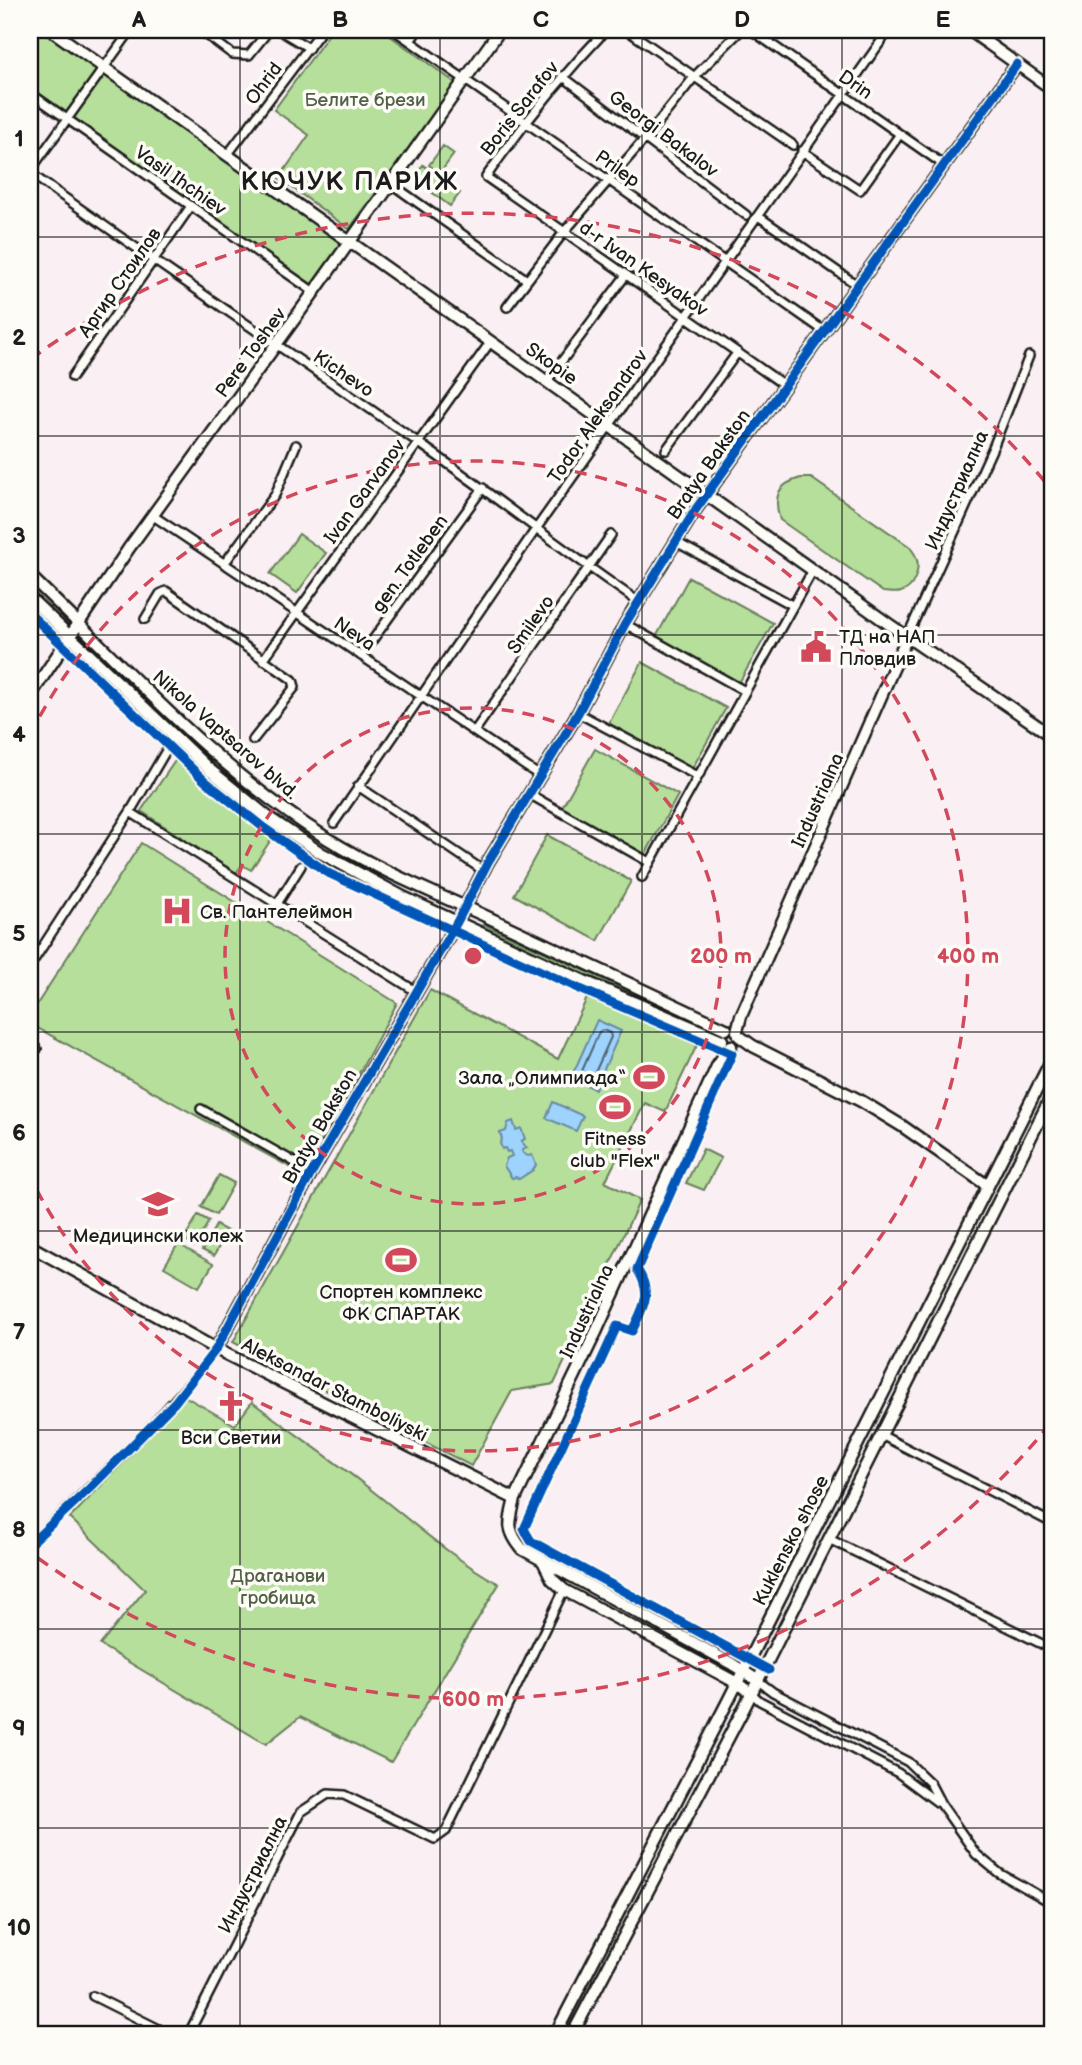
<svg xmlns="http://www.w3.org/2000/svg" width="1082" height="2065" viewBox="0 0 1082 2065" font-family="'Balsamiq Sans',sans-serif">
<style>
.green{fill:#b6df9b;stroke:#697e5c;stroke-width:2}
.water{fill:#9dd3fc;stroke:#698aa2;stroke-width:2}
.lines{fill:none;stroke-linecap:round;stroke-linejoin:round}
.shore{stroke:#506576;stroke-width:2}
.street-casing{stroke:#1c1c1c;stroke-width:12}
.secondary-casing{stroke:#1c1c1c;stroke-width:15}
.street{stroke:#fdfcf7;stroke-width:7}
.secondary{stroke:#fdfcf7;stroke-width:10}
.cycleway-casing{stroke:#fdfcf7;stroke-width:13}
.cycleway{stroke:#0057b8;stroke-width:9}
.grid{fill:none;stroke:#1c1c1c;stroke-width:2;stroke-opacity:0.55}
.ring{fill:none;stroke:#d1495b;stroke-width:3.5;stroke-dasharray:12 9}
.labels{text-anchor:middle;stroke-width:7;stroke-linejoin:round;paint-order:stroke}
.street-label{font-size:19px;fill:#1c1c1c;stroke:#fdfcf7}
.park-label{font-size:19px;fill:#526048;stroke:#fdfcf7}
.poi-label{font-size:19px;fill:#1c1c1c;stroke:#fdfcf7}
.district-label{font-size:26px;font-weight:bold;letter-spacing:2px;fill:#1c1c1c;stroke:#fdfcf7}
.centre{fill:#d1495b;stroke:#fdfcf7;stroke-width:3.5}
.ring-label{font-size:21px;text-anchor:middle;font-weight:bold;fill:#d1495b;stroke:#fdfcf7;stroke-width:7;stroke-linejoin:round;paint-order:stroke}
.neatline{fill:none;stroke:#1c1c1c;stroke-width:2.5}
.grid-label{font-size:23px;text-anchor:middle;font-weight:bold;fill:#1c1c1c}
</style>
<rect width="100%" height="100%" fill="#faeff2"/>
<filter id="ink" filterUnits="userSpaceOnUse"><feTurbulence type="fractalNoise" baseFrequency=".0143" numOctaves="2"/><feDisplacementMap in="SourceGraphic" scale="14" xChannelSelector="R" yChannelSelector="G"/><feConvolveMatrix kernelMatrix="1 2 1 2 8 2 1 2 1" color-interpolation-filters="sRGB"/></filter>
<g filter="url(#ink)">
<path class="green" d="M30 30H44L345 242 314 287 30 88Z
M332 30H382L457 84 349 229 279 178 309 135 274 110Z
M443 146 454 154 440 173 429 165Z
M423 165 460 193 450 206 413 178Z
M801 478H811L910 547C911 549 916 555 916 557 921 568 914 589 901 592 896 594 889 592 883 592L780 520C773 497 777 484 801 478Z
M299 534 326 553 297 593 270 574Z
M689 577 773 623 739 683 656 637Z
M642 662 726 708 692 769 609 723Z
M595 749 678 795 645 855 561 809Z
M181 752 217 789 274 835 251 870 242 865 236 873 141 811Z
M547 835 631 881 598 941 514 895Z
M141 843 397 1003 304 1175 30 1024V1015Z
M483 924 701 1024 698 1028 481 928Z
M430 990 558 1059 588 996 697 1045 665 1112 645 1103 605 1182 640 1200 554 1384 512 1391 471 1466 233 1342Z
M703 1149 721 1158 704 1190 686 1183Z
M219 1175 234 1183 216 1215 201 1207Z
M198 1215 209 1221 195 1246 184 1239Z
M216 1225 227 1231 214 1256 202 1250Z
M178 1244 213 1264 199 1287 164 1267Z
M186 1397 235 1425 252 1402C288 1429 326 1455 361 1482 407 1517 448 1556 499 1584L391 1762 300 1717 266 1744 100 1645 145 1590 70 1518Z"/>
<path class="water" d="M597 1020 621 1031 595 1089 571 1078Z
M553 1102 583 1116 576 1131 546 1118Z
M513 1121 516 1130 521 1128 525 1139 521 1141 527 1148 522 1150 523 1153 528 1156 532 1155 536 1165 533 1170 519 1179 516 1177 512 1178 504 1166 507 1158 512 1156 510 1151 507 1152 505 1148 502 1149 500 1143 502 1139 500 1133 506 1131 508 1123Z"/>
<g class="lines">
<path class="shore" d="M603 1030 610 1033 611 1037 593 1077 589 1078 583 1075 582 1071 599 1032Z"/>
<defs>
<path id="street" d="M200 30 232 54 249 55 269 30
M279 30 309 48
M394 30 824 331
M606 30C562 76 523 124 486 177L784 385
M627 30 793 145
M751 30 944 165
M410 41 418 30
M562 76 746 215
M30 93 314 292
M802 151 860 190 900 134
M228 154 322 30
M30 171 131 30
M30 173C158 265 289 352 419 443 493 495 564 551 639 602
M390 183 527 280
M758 216 857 285
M507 307 564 232 648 135 695 76 741 30
M72 377 191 206
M547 381 626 275
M666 450 737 353
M152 515 540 776
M676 542 792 605
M224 564 275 495 296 445
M145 619 160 594 166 591 293 680 295 687 253 740
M625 624 745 691
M907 637 994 445 1029 356
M361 656 483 488
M263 660 491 341
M578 713 697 776
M474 732 611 535
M358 786 484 871
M529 794 649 862
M130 812 417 992
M334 823 536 529 889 30
M642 877 813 570
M277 904 301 866
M30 966 130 812 174 737
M30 1045 37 1049
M201 1109 312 1172
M881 1435 1052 1523
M829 1539 1052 1649
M30 1544C95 1482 163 1421 216 1349
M757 1680 773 1692 908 1762 930 1783 941 1804 976 1854 999 1873 1052 1903
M751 1693 760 1701 898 1773 937 1802
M93 1996 171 2035
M188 2035 301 1812 328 1794 344 1795 435 1839 446 1831 564 1590"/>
<path id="secondary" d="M51 30 890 625 1052 736
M969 30 1052 89
M30 576C125 667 215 769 328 839 376 869 430 891 481 914 563 952 644 991 726 1029
M30 598 210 770 269 818 321 853 403 897 584 981 722 1040
M30 696 129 548 314 292 500 30
M737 1031 741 1016 907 637
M739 1036 753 1046 861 1101 902 1126 988 1186
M731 1046 718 1064 597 1330 515 1499C509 1523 506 1529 522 1549L732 1664 757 1680
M30 1246 216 1349 515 1499
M216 1349 312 1172 457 922 488 862 578 713 625 624 696 509 1017 64
M543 1561 552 1579 564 1590 737 1683 751 1693
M555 2035 728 1701 1052 1059
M572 2035 744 1708 1052 1095"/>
</defs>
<use href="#street" class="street-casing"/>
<use href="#secondary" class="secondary-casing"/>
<use href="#street" class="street"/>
<use href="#secondary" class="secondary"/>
<defs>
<path id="cycleway" d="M30 614 205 781 264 828 328 873 580 989 732 1054 637 1269C653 1294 644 1306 632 1331L617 1326 524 1529 531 1541 769 1670
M30 1544 91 1487 175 1402 216 1349 312 1172 457 922 488 862 578 713 625 624 696 509 1017 64"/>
</defs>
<use href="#cycleway" class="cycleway-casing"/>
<use href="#cycleway" class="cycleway"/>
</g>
</g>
<path class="grid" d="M240 30V2035M440 30V2035M642 30V2035M842 30V2035M30 237H1052M30 436H1052M30 635H1052M30 834H1052M30 1032H1052M30 1231H1052M30 1430H1052M30 1629H1052M30 1828H1052"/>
<g class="ring">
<circle cx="473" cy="956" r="248"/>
<path d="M30 735A495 495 0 1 1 30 1177"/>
<path d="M1050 1424A743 743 0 0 1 31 1553M31 359A743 743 0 0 1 1050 488"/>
</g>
<defs>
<symbol id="civic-bare" viewBox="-9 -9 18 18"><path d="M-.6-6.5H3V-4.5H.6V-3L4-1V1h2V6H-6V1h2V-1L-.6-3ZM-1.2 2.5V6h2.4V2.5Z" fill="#d1495b" stroke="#fdfcf7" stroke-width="2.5" paint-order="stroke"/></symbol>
<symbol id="hospital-bare" viewBox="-9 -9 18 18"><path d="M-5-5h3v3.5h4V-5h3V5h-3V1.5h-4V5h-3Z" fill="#d1495b" stroke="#fdfcf7" stroke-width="2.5" paint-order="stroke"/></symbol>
<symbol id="stadium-bare" viewBox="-9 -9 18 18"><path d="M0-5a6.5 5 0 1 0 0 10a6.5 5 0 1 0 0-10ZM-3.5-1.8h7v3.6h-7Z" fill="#d1495b" stroke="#fdfcf7" stroke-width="2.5" paint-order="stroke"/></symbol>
<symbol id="university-bare" viewBox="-9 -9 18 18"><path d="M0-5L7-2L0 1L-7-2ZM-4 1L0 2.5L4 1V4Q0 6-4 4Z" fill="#d1495b" stroke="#fdfcf7" stroke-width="2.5" paint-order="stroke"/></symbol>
<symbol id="church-bare" viewBox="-9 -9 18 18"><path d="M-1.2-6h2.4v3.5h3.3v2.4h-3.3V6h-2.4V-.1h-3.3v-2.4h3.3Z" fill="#d1495b" stroke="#fdfcf7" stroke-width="2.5" paint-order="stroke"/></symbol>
</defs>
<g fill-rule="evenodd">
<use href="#civic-bare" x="794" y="625" width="44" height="44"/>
<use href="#hospital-bare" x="155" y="889" width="44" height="44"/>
<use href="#stadium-bare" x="627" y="1055" width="44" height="44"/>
<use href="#stadium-bare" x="593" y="1085" width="44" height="44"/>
<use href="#university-bare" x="136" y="1182" width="44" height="44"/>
<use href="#stadium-bare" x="379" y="1238" width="44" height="44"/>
<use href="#church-bare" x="209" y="1384" width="44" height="44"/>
</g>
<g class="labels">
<g class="street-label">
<text transform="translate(263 83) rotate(-53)" y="7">Ohrid</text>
<text transform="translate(856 84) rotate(35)" y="7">Drin</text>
<text transform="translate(519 108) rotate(-52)" y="7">Boris Sarafov</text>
<text transform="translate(664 133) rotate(37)" y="7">Georgi Bakalov</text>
<text transform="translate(618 168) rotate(35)" y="7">Prilep</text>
<text transform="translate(181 180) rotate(35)" y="7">Vasil Ihchiev</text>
<text transform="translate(644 268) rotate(35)" y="7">d-r Ivan Kesyakov</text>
<text transform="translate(119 282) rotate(-55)" y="7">Аргир Стоилов</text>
<text transform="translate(250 352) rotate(-54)" y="7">Pere Toshev</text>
<text transform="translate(552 363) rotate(35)" y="7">Skopie</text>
<text transform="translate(344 373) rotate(34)" y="7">Kichevo</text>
<text transform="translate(597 416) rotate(-55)" y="7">Todor Aleksandrov</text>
<text transform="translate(708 464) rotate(-55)" y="7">Bratya Bakston</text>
<text transform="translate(956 490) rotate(-66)" y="7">Индустриална</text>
<text transform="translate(364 491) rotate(-54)" y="7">Ivan Garvanov</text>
<text transform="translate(409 563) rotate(-54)" y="7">gen. Totleben</text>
<text transform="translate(530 624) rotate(-55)" y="7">Smilevo</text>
<text transform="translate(355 633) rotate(34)" y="7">Neva</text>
<text transform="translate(226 734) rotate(41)" y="7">Nikola Vaptsarov blvd.</text>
<text transform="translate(817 800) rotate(-66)" y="7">Industrialna</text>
<text transform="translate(319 1126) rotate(-60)" y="7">Bratya Bakston</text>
<text transform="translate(586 1311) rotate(-65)" y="7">Industrialna</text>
<text transform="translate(335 1389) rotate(27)" y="7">Aleksandar Stamboliyski</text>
<text transform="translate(790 1540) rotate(-63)" y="7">Kuklensko shose</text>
<text transform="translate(252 1874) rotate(-63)" y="7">Индустриална</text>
</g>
<g class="park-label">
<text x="365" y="106">Белите брези</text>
<text x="278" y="1582">Драганови<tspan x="278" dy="22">гробища</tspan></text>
</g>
<g class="poi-label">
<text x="839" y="643" text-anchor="start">ТД на НАП<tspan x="839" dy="22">Пловдив</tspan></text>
<text x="200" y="918" text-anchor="start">Св. Пантелеймон</text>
<text x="626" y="1084" text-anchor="end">Зала „Олимпиада“</text>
<text x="615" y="1145">Fitness<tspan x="615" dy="22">club "Flex"</tspan></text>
<text x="158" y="1242">Медицински колеж</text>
<text x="401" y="1298">Спортен комплекс<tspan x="401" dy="22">ФК СПАРТАК</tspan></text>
<text x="231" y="1444">Вси Светии</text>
</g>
<g class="district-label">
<text x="350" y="190">КЮЧУК ПАРИЖ</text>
</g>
</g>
<circle cx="473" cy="956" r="10" class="centre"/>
<g class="ring-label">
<text x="721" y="963">200 m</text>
<text x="968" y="963">400 m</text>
<text x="473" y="1706">600 m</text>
</g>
<rect width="1082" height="2065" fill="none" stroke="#fdfcf7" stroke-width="77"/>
<rect x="38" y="38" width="1006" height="1988" class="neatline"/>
<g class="grid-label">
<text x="139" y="27">A</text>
<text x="340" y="27">B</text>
<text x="541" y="27">C</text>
<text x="742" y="27">D</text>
<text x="943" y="27">E</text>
<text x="19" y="146">1</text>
<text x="19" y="345">2</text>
<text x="19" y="543">3</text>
<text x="19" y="742">4</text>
<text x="19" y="941">5</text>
<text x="19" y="1140">6</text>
<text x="19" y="1339">7</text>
<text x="19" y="1537">8</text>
<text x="19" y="1736">9</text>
<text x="19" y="1935">10</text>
</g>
</svg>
